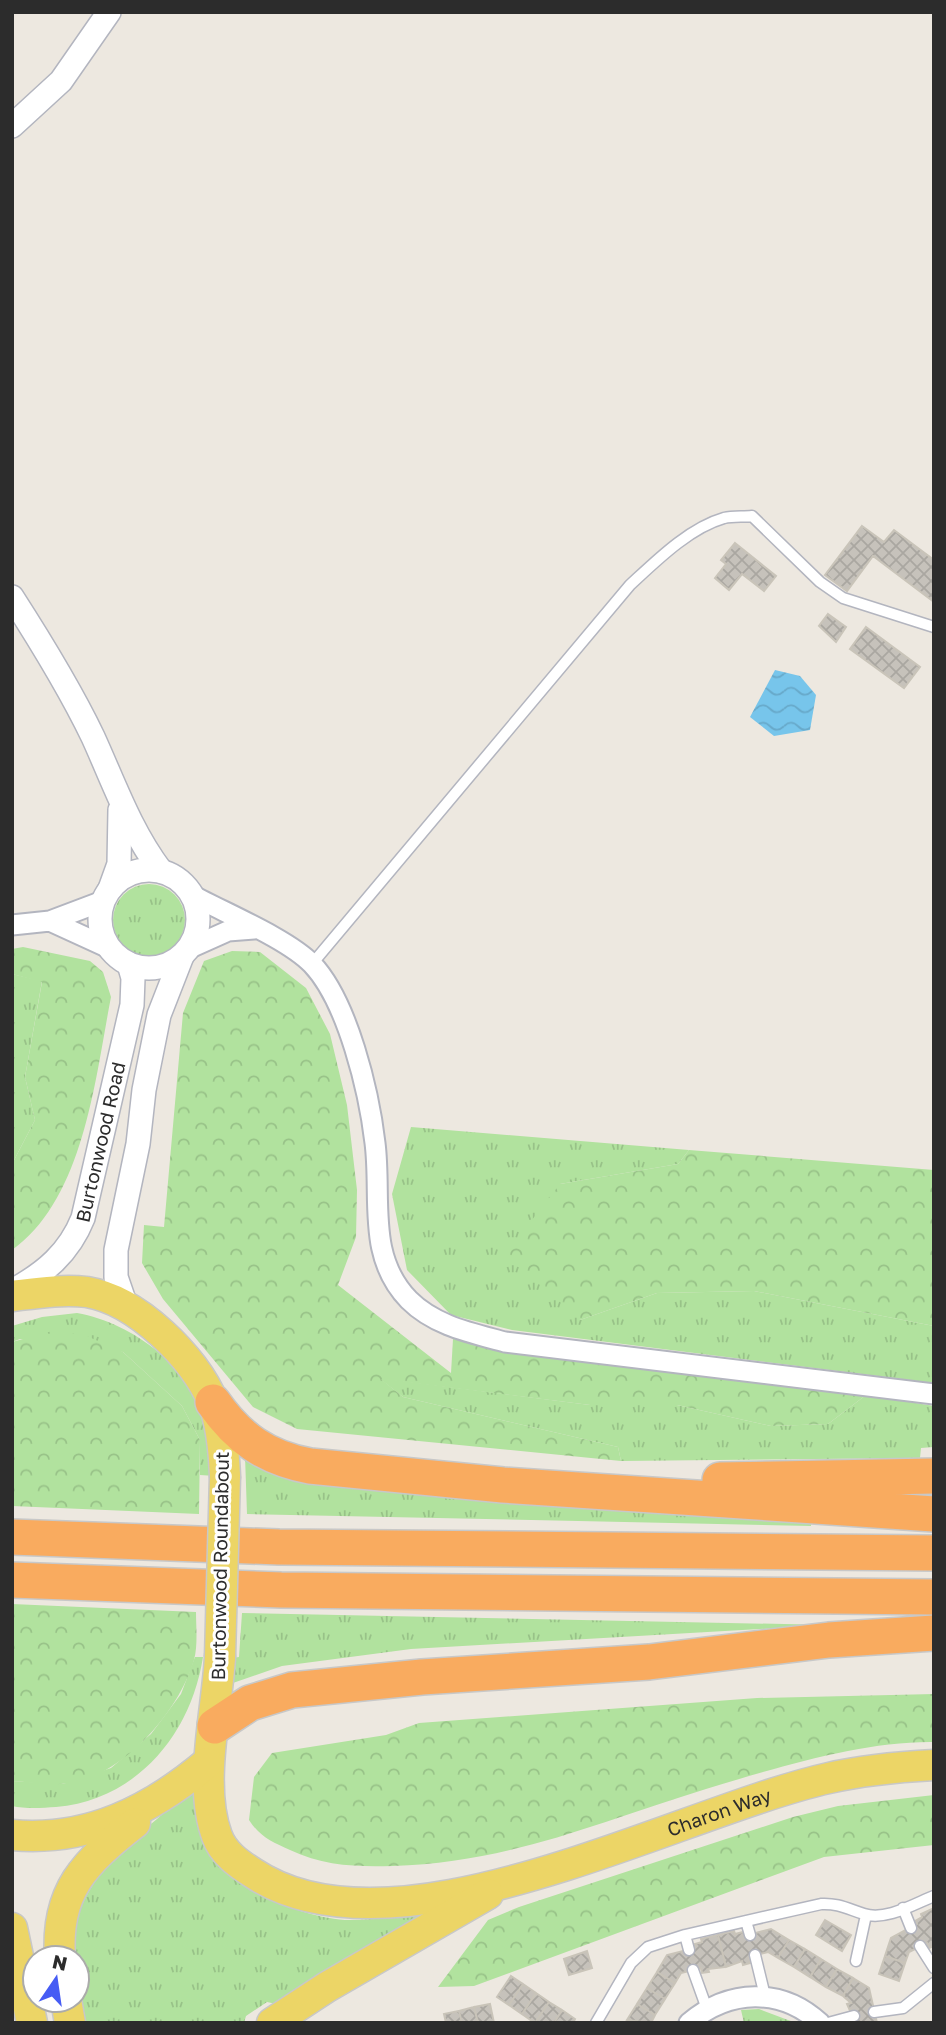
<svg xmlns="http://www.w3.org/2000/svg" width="946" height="2035" viewBox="0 0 946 2035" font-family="'Golos Text',sans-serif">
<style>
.grass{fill:url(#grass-tufts)}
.forest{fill:url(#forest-crowns)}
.water{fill:url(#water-waves)}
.building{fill:url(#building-cross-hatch);stroke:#c9c4b9;stroke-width:2}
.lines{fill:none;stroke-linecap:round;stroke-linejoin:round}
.service-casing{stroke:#b3b5bf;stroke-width:13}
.minor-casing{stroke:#b3b5bf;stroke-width:23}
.tertiary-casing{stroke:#b3b5bf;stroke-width:26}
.primary-casing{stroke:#c8c8c8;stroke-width:33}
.motorway-casing{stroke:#c8c8c8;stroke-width:38}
.service{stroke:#fff;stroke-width:10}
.minor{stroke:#fff;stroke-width:19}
.tertiary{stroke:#fff;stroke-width:23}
.primary{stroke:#ecd566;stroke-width:30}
.motorway{stroke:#f9ab5f;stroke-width:35}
.primary-bridge-casing{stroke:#c8c8c8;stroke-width:33;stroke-linecap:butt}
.primary-bridge{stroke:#ecd566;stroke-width:30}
.labels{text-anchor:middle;stroke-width:6;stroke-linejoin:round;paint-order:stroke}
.street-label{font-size:19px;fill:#2c2c2c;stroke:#fff}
</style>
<defs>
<pattern id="grass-tufts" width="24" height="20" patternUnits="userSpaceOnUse" patternTransform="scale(1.75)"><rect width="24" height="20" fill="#b1e29e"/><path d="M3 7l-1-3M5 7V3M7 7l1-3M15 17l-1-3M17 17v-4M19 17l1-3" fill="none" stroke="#98c288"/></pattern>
<pattern id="forest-crowns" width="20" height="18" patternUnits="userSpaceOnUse" patternTransform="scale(1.75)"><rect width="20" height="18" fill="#b1e29e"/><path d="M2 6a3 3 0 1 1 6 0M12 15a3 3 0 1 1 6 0" fill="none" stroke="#98c288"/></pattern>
<pattern id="water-waves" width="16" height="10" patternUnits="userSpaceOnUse" patternTransform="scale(1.75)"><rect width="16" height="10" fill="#77c5eb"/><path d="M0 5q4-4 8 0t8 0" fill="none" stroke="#67a9ca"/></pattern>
<pattern id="building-cross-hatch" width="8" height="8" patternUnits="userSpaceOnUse" patternTransform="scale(1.75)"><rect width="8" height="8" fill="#c6c2bb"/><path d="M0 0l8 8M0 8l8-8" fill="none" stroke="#aaa7a1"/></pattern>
</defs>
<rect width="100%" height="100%" fill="#ede8e0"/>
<path class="grass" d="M113 920a36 36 0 1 1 72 0a36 36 0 1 1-72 0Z
M12 974 42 981 25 1077 35 1120 12 1164Z
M411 1127 689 1150 678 1164 560 1184 580 1320 657 1293 754 1291 934 1326V1383L512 1330 451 1315 407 1270 392 1194Z
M77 1313C134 1323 193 1369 208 1427 212 1442 213 1460 215 1476L200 1475V1440L182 1406 123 1352 20 1339 12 1342V1326L42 1317Z
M379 1378 590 1405H677L771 1426 828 1424 866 1395 934 1406V1447L921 1448 920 1458 621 1461 618 1447 403 1397Z
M245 1456 811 1515V1526L247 1514Z
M242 1613 830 1625 411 1649 282 1666 230 1684 232 1658 239 1657Z
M195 1657H203C191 1734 137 1800 56 1807 42 1808 25 1809 12 1806V1781L63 1784 111 1768 151 1734 181 1694Z
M192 1789C195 1805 197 1825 203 1841 222 1887 304 1919 350 1920 375 1920 401 1915 426 1912L281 2005 267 2002 246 2016 244 2023H82L77 1991V1958H73C69 1878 139 1837 192 1789Z
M759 2009 796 2023H744L741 2010Z"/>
<path class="forest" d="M23 947 90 961 103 972 111 997C95 1079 84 1199 12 1250V1164L35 1120 25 1077 42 982 12 974V949Z
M232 951 260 952 306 988 330 1034 347 1105 357 1190 356 1237 338 1285 451 1373 453 1339 866 1395 828 1424 771 1426 677 1405H590L381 1379 403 1397 618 1447 621 1461 297 1429 253 1407 163 1299 142 1263 144 1225 164 1227 183 1013 204 961Z
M689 1150 934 1170V1326L754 1291 657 1293 580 1320 506 1253 560 1184 678 1164Z
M56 1330 89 1337 123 1352 182 1406 200 1440 199 1514 12 1506V1342Z
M12 1604 196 1612C196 1627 198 1645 194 1660 179 1712 119 1782 60 1784 45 1785 28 1782 12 1781Z
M934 1694V1742C861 1741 776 1768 706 1789 598 1822 509 1863 393 1866 356 1867 324 1866 290 1850 272 1842 260 1837 249 1820L254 1777 272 1753 386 1735 419 1723 757 1698Z
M934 1795V1845L824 1857 474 1986 438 1987 488 1920 519 1907 793 1817 838 1806Z"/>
<path class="water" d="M775 670 800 676 816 695 810 730 774 736 750 717Z"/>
<path class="building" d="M862 526 884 542 894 530 934 560V602L873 556 847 591 825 575Z
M735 543 776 576 764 591 742 574 729 590 715 578 726 564 721 560Z
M828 614 846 627 836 642 819 626Z
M866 627 920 667 904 688 850 649Z
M934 1908V1946L929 1948 927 1943 909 1952 905 1963 885 1956 891 1938 917 1924 915 1921 922 1917 921 1914Z
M825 1920 851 1935 842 1951 816 1935Z
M771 1929 789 1940 778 1958 768 1952 749 1957 750 1963 743 1965 742 1961 726 1967 718 1935 734 1931 735 1934 743 1932 744 1936Z
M718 1935 726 1967 708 1969 709 1972 702 1973 701 1968 681 1973 675 1983 657 1972 667 1955 695 1948V1944L702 1942 701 1939Z
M789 1940 805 1949 794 1967 778 1958Z
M805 1949 821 1959 810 1977 794 1967Z
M587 1951 592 1968 569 1975 564 1959Z
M885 1956 905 1963 899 1981 879 1974Z
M821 1959 837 1969 826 1987 810 1977Z
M837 1969 853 1978 843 1996 826 1987Z
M657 1972 675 1983 665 1999 647 1988Z
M511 1976 523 1984 509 2005 497 1997Z
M853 1978 869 1988 877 2023H851L855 2022 847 2004 851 2003 843 1996Z
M523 1984 536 1993 522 2014 509 2005Z
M647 1988 665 1999 655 2015 637 2004Z
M536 1993 549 2002 535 2023 522 2014Z
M549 2002 562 2010 554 2023H535Z
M490 2004 494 2023H478L474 2007Z
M637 2004 655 2015 651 2023 627 2020Z
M474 2007 478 2023H462L459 2011Z
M562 2010 575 2019 573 2023H554Z
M459 2011 462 2023H446L444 2014Z"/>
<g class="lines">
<defs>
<path id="service" d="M312 964 630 585C656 561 689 528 724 518 733 516 743 517 752 516L820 582 843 598 934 627
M903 1908 911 1928
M746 1921 750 1935
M685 1935 689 1950
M920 1946 934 1968
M755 1955 765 1996
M856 1961 866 1915
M693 1970 707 2009
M874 2012 903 2008 934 1983
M596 2023 631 1963 648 1947 685 1935 821 1904C838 1903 848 1909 864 1914 886 1921 914 1904 934 1896
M828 2023 854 2016"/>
<path id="minor" d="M192 895C225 913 288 939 312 964 348 1002 369 1092 375 1143 382 1198 366 1256 409 1300 435 1326 472 1333 505 1342L934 1394
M50 921 109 948
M12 925 50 921 103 901
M190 948 228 931 254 929
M689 2023C729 1989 781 1987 820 2023"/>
<g id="tertiary">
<path d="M12 126 61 81 109 12"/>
<path d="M12 597C41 642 70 689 93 737 114 783 130 830 161 871"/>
<circle cx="149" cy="919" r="49"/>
<path d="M110 889 119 864 120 810"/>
<path id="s1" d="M12 1291C45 1273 69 1253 83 1218L132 1005 133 978 129 964"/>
<path d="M127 1309 116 1277V1250L138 1144 144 1090 159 1015 182 956"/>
</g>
<g id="primary">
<path d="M12 1296C37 1293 63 1289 87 1292 136 1300 195 1357 213 1402 222 1425 224 1452 225 1476"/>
<path id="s2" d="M220 1657C217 1711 198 1785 217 1836 223 1853 239 1864 253 1873 396 1968 677 1812 829 1778 863 1770 898 1767 934 1765"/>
<path d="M12 1835C88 1842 151 1810 207 1763"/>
<path d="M12 1928 32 2023"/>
<path d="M60 1958C55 1891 85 1862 135 1823"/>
<path d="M66 2000 70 2023"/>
<path d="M272 2023 327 1987 488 1894"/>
</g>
<path id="motorway" d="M213 1402C238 1438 266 1458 310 1466L503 1485 934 1514
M720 1480 934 1476
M12 1537 279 1547 934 1553
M12 1580 281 1590 934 1597
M215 1726 250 1703 292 1690 422 1677 649 1662 829 1640 934 1633"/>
</defs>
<use href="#service" class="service-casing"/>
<use href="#minor" class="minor-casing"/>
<use href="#tertiary" class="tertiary-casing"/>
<use href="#primary" class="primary-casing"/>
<use href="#motorway" class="motorway-casing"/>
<use href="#service" class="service"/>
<use href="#minor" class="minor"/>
<use href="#tertiary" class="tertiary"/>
<use href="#primary" class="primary"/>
<use href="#motorway" class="motorway"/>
<defs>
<path id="primary-bridge" d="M220 1657 225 1476"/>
</defs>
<use href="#primary-bridge" class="primary-bridge-casing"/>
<use href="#primary-bridge" class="primary-bridge"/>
</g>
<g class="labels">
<g class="street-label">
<text dy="7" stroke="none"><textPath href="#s1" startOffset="182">Burtonwood Road</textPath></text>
<text transform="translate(220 1566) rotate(-89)" y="7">Burtonwood Roundabout</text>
<text dy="7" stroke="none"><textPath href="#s2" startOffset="718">Charon Way</textPath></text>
</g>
</g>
<rect width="946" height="2035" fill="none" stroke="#2c2c2c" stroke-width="28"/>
<g transform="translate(56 1979) rotate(13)"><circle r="33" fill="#ffffff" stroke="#ababab" stroke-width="2"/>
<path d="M0-5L12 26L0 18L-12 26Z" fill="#465cf4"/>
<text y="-10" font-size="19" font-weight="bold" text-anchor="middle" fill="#2c2c2c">N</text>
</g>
</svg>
